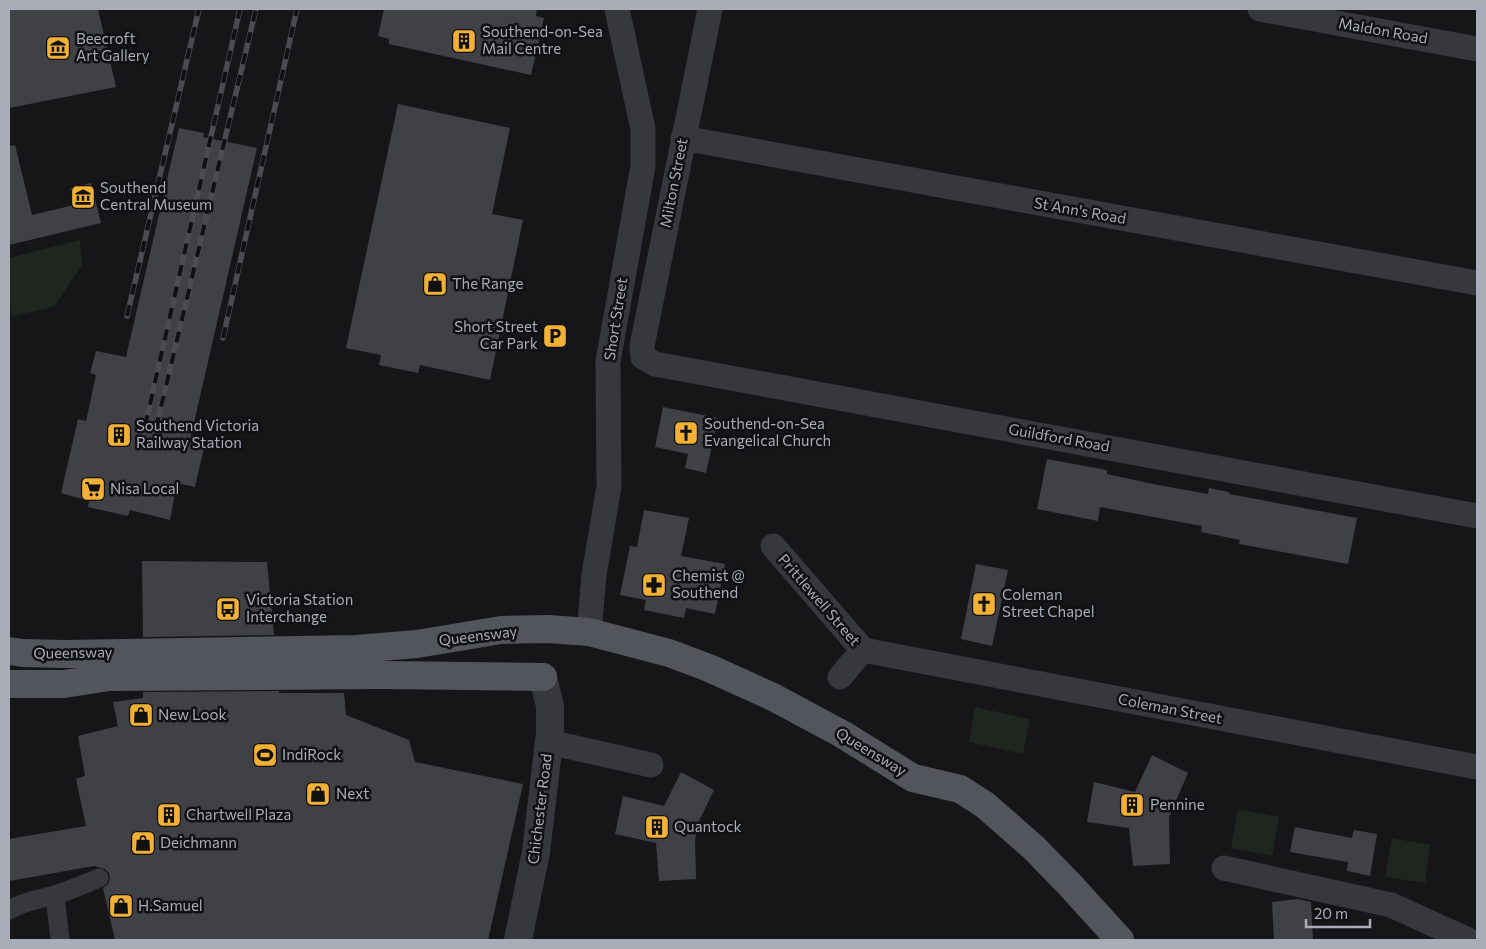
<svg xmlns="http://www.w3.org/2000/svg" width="1486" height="949" viewBox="0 0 1486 949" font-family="Commissioner,sans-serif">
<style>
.green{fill:#1e261f}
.building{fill:#404145}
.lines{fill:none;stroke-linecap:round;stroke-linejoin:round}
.pedestrian{stroke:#37383d;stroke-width:19}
.minor{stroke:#37383d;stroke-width:25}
.tertiary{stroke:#37383d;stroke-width:28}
.primary{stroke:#53555c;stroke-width:28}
.rail-casing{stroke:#4a4c52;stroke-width:5.5}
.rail{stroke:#111113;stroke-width:4;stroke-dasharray:11;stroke-linecap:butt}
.labels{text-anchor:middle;stroke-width:5;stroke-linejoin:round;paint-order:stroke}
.street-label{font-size:15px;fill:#a8adb8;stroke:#111113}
.poi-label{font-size:15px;fill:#a8adb8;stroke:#111113;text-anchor:start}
</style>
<rect width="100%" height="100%" fill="#161618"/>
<path class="green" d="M80 240 82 265 54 307 12 316 9 296V258Z
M975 707 1030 719 1023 754 969 742Z
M1238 809 1279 817 1272 856 1231 848Z
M1392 838 1430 845 1425 883 1385 877Z"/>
<path class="building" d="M9 9H98L116 87 9 108Z
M384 9H537L536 16 544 18 531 75 389 44V39L378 36Z
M398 104 510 128 492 214 523 220 490 380 420 365 418 373 379 365 381 355 346 348Z
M179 128 204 133 203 137 257 148 191 436 206 439 195 487 177 483 170 520 130 510 128 516 88 507 89 501 61 493 78 419 86 421 96 375 90 373 96 351 126 357Z
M15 145 32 215 74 205 70 188 91 183 101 223 9 245V146Z
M663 407 718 418 706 473 685 468 688 454 655 447Z
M1047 459 1107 470V474L1158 485 1208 494 1209 488 1229 492V494L1357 518 1348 564 1239 544 1240 540 1201 532 1202 526 1100 507 1098 521 1037 509Z
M644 510 689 518 681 556 725 564 715 614 686 608 684 618 644 610 646 600 620 595 630 546 637 547Z
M142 561 267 562 274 635 143 637Z
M976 564 1008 570 992 646 961 639Z
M279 691V693H344L346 715 409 740 415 762 523 784 488 940H115L103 888 108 884 110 879 109 873 105 869 94 866 9 881V839L86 826 76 779 85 776 78 736 118 726 113 702 143 698V692Z
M1152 755 1188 773 1169 817 1170 864 1133 866 1129 828 1087 822 1094 782 1135 792Z
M681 772 714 790 699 821 695 840 696 879 659 881 656 843 615 834 623 796 664 806Z
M1295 827 1352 838 1354 830 1377 834 1370 876 1347 871 1348 862 1290 852Z
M1298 899 1311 902 1313 940H1274L1272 902Z"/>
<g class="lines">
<path class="pedestrian" d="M55 895 60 940
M9 910C25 901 37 900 54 895 69 891 84 884 99 878"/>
<path class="minor" d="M710 9 642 346 643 357 655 364 1477 516
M1260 9 1477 49
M683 138 1477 283
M773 546 863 650 840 677
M589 632 594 575 609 486 608 361 643 166V129L617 9
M863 650 1477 767
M549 742 651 765
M1224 868 1391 905 1468 940"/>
<path class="tertiary" d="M518 940 536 852 550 733V706L543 677"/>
<path class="primary" d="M9 651 23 653 64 654 356 649 417 644 501 630 549 629 589 632 669 653 709 668 773 697 842 734 913 778 960 789 985 805 1034 848 1070 885 1120 940
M9 684H64L109 677 382 675 543 677"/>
<defs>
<path id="rail" d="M127 316 199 9
M223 338 297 9
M145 426 240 9
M156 428 256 9"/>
</defs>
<use href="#rail" class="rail-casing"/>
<use href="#rail" class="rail"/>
</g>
<defs>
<symbol id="building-square" viewBox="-11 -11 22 22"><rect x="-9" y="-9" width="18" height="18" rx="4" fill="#f2b134" stroke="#111113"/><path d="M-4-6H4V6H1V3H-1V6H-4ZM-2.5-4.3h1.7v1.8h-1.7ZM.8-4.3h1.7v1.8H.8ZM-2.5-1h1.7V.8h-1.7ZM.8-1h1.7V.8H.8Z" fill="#111"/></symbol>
<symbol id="museum-square" viewBox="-11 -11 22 22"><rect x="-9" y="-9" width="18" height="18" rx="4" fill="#f2b134" stroke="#111113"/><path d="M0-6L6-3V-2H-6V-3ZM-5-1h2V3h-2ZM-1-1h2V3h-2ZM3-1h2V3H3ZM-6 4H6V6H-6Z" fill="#111"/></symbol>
<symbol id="shop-square" viewBox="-11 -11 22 22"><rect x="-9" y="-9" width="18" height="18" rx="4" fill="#f2b134" stroke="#111113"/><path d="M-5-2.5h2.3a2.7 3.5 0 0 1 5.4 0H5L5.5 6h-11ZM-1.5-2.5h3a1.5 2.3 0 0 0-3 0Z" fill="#111"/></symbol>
<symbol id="parking-square" viewBox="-11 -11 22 22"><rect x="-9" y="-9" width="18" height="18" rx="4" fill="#f2b134" stroke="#111113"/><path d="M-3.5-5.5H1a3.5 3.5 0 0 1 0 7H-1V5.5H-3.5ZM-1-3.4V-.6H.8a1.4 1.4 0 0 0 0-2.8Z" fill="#111"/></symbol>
<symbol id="church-square" viewBox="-11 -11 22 22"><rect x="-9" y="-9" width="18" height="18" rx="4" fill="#f2b134" stroke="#111113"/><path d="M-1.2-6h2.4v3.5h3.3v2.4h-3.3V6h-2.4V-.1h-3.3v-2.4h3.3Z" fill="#111"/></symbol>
<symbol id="supermarket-square" viewBox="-11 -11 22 22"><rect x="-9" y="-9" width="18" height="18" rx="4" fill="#f2b134" stroke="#111113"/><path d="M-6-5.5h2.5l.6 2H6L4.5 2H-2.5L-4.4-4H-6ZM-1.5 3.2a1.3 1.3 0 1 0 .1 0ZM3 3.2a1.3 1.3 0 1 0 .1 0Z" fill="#111"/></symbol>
<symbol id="pharmacy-square" viewBox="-11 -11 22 22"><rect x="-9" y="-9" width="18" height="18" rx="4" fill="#f2b134" stroke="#111113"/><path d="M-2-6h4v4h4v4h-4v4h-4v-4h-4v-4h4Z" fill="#111"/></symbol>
<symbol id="bus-square" viewBox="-11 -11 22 22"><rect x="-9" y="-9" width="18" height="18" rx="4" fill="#f2b134" stroke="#111113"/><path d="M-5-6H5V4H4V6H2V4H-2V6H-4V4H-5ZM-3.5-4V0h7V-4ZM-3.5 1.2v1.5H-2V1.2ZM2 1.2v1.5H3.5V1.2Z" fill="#111"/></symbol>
<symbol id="stadium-square" viewBox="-11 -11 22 22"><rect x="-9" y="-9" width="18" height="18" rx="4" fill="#f2b134" stroke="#111113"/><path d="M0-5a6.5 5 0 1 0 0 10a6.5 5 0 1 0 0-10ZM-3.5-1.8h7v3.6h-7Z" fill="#111"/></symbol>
</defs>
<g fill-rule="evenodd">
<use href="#building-square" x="450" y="27" width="28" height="28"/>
<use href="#museum-square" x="44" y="34" width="28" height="28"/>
<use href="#museum-square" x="69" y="183" width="28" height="28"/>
<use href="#shop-square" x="421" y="270" width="28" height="28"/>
<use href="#parking-square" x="541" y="322" width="28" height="28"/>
<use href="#church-square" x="672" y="419" width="28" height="28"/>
<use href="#building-square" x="105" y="421" width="28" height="28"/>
<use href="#supermarket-square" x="79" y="475" width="28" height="28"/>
<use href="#pharmacy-square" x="640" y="571" width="28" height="28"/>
<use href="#church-square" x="970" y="590" width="28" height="28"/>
<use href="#bus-square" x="214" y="595" width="28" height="28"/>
<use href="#shop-square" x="127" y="701" width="28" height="28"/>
<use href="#stadium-square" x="251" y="741" width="28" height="28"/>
<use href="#shop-square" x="304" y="780" width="28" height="28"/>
<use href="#building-square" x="1118" y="791" width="28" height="28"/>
<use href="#building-square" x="155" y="801" width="28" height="28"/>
<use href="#building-square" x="643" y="813" width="28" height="28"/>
<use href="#shop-square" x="129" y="829" width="28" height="28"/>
<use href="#shop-square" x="107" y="892" width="28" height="28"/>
</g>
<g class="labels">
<g class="street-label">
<text transform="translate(1383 31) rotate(10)" y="5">Maldon Road</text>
<text transform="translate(674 183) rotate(-79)" y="5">Milton Street</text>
<text transform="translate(1080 211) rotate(10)" y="5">St Ann's Road</text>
<text transform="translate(616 319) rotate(-81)" y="5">Short Street</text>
<text transform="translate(1059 438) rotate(10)" y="5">Guildford Road</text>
<text transform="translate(819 600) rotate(49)" y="5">Prittlewell Street</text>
<text transform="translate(478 636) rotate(-7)" y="5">Queensway</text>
<text transform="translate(73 653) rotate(-1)" y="5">Queensway</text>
<text transform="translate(1170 709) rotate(11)" y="5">Coleman Street</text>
<text transform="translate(871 752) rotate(31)" y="5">Queensway</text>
<text transform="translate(540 809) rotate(-83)" y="5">Chichester Road</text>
</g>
<g class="poi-label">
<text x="482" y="37">Southend-on-Sea<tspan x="482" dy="17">Mail Centre</tspan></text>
<text x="76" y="44">Beecroft<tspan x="76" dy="17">Art Gallery</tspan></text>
<text x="100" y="193">Southend<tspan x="100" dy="17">Central Museum</tspan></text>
<text x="452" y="289">The Range</text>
<text x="538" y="332" text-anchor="end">Short Street<tspan x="538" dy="17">Car Park</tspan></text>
<text x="704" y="429">Southend-on-Sea<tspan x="704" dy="17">Evangelical Church</tspan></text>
<text x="136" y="431">Southend Victoria<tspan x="136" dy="17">Railway Station</tspan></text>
<text x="110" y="494">Nisa Local</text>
<text x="672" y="581">Chemist @<tspan x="672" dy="17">Southend</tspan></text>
<text x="1002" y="600">Coleman<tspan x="1002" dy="17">Street Chapel</tspan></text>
<text x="246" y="605">Victoria Station<tspan x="246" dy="17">Interchange</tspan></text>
<text x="158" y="720">New Look</text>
<text x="282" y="760">IndiRock</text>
<text x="336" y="799">Next</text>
<text x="1150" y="810">Pennine</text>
<text x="186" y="820">Chartwell Plaza</text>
<text x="674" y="832">Quantock</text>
<text x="160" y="848">Deichmann</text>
<text x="138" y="911">H.Samuel</text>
</g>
</g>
<rect width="1486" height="949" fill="none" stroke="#a8adb8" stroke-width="20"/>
<path d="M1306 919v8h64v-8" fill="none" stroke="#a8adb8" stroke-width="2.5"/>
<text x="1314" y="919" font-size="15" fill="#a8adb8" stroke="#111113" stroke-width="4" paint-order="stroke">20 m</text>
</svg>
